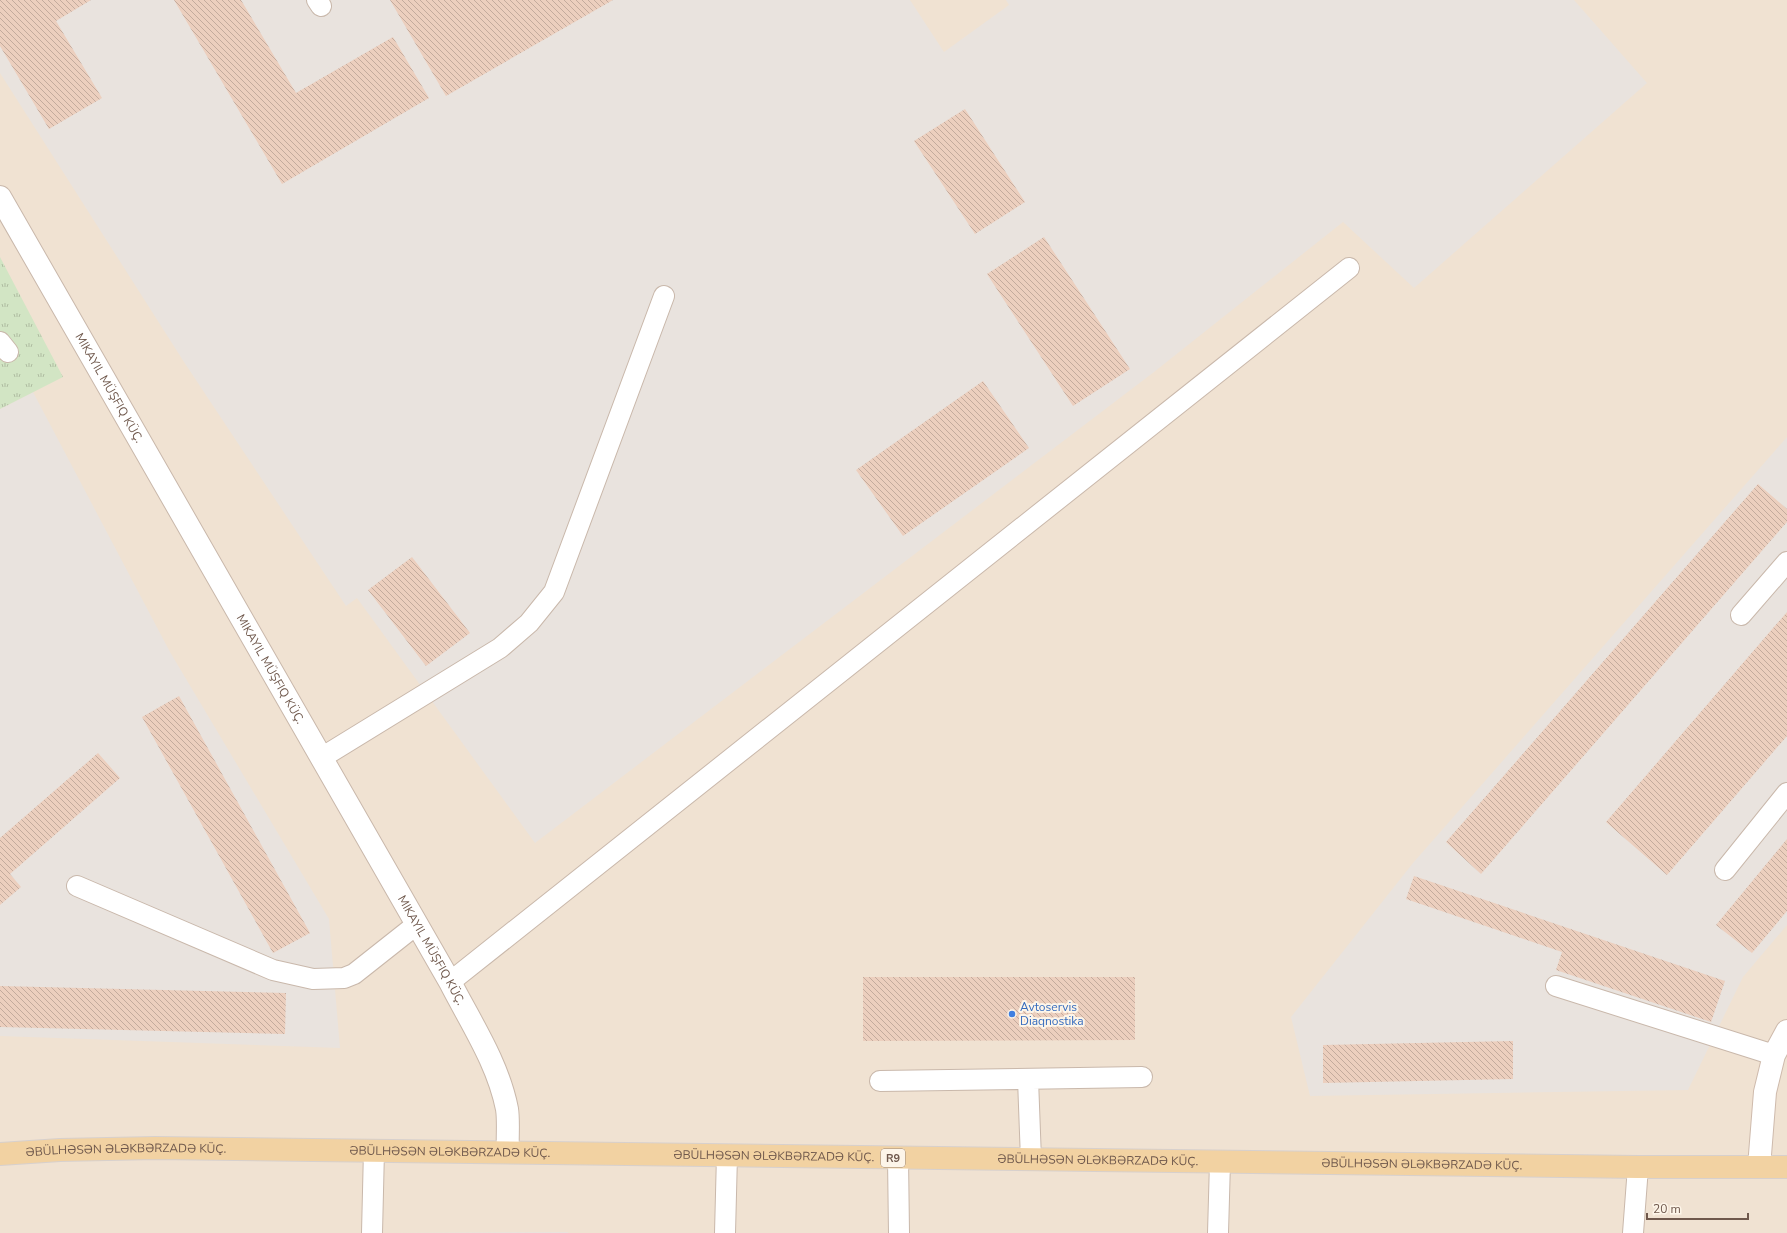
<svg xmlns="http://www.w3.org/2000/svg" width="1787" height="1233" viewBox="0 0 1787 1233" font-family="'Nunito Sans',sans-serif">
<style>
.residential{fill:#f0e2d2}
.industrial{fill:#e9e3de}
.grass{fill:url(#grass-tufts)}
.building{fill:url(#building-back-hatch)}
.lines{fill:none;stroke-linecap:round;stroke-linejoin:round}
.lane-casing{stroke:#c9b8ab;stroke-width:22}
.street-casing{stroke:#c9b8ab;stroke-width:24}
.secondary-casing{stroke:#cebaac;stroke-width:24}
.primary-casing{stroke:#d7d0cd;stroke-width:24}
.lane{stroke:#fff;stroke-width:20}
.street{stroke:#fff;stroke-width:22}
.secondary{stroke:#fff;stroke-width:22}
.primary{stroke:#f2d2a2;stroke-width:22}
.shop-dot{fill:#3f7fe0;stroke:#fdf5e9;stroke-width:1.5}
.labels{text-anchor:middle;stroke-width:4;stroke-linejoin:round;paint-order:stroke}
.shield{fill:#fdf5e9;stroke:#9a877b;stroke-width:1}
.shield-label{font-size:11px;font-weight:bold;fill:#6f584c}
.street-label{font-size:12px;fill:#6f584c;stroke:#fdf5e9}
.shop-label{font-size:12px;fill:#366cbe;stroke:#fdf5e9;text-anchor:start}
</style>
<defs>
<pattern id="grass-tufts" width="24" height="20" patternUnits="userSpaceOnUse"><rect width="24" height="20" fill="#d2e5c4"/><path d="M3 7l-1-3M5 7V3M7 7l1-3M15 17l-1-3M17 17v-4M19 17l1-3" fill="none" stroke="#afbca1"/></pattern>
<pattern id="building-back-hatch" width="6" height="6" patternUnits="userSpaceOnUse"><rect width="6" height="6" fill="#eccfbe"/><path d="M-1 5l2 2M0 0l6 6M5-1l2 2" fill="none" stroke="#c3ab9d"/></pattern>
</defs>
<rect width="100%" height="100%" fill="#f9f0e3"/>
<path class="residential" d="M0 0H1787V1233H0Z"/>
<path class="industrial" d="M0 0H910L944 52 1009 5 1006 0H1574L1647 83 1414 288 1343 222 1154 372 535 843 357 598 346 606 184 362 0 73Z
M33 392 170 652 329 919 340 1048 0 1036V409Z
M1787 437V925L1743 977 1688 1090 1310 1096 1291 1017 1413 863Z
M568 1232V1233H390Z"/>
<path class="grass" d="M0 257 63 377 0 409Z"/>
<path class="building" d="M0 0H91L56 21 102 98 49 129 0 46Z
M174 0H241L296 93 393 37 429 98 282 184Z
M390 0H613L446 96Z
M965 109 1025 202 975 234 914 141Z
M1044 237 1130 369 1073 406 987 274Z
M983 381 1029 448 903 536 856 470Z
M1758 484 1787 509V522L1481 874 1446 842Z
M412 557 470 633 426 666 368 590Z
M1787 612V736L1667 875 1606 822Z
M179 696 310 933 273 953 142 717Z
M98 753 120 778 10 874 21 887 0 905V838Z
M1787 839V911L1752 953 1716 925Z
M1414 876 1725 981 1711 1022 1556 970 1562 952 1406 899Z
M863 977H1135V1040L863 1041Z
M0 986 286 993 285 1034 0 1027Z
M1513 1041V1079L1323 1083V1045Z"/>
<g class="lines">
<defs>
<path id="lane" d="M317 0 321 6
M0 342 8 352
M1741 615 1787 562
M321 758 500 648 529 623 554 592 664 296
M1725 870 1787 793
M77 886 273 970 313 979 344 978 354 974 416 925
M450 982 1349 268
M1556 986 1774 1055
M1028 1079 1031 1160
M880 1081 1142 1077
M898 1158 899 1233
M372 1233 374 1150
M725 1233 727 1155
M1218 1233 1220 1162
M1633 1233 1638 1167"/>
<g id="street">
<path id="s1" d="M0 197 450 982C471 1023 498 1063 507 1109 509 1122 507 1138 508 1152"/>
</g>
<path id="secondary" d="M1759 1167 1765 1092 1774 1055 1787 1031"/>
<g id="primary">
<path id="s2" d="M0 1154 60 1150 155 1148 1638 1167H1787"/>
</g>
</defs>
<use href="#lane" class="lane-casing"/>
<use href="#street" class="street-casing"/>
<use href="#secondary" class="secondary-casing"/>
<use href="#primary" class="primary-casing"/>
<use href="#lane" class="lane"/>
<use href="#street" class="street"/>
<use href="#secondary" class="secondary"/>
<use href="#primary" class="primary"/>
</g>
<circle class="shop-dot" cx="1012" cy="1014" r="4"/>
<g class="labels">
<rect class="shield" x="881" y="1149" width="24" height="18" rx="3"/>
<g class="shield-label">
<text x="893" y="1162">R9</text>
</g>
<g class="street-label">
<text dy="4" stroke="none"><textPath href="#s1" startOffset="220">MIKAYIL MÜŞFIQ KÜÇ.</textPath></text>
<text dy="4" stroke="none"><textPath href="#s1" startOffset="544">MIKAYIL MÜŞFIQ KÜÇ.</textPath></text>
<text dy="4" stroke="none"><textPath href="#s1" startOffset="868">MIKAYIL MÜŞFIQ KÜÇ.</textPath></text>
<text dy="4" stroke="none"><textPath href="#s2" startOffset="126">ƏBÜLHƏSƏN ƏLƏKBƏRZADƏ KÜÇ.</textPath></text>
<text dy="4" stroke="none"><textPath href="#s2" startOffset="450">ƏBÜLHƏSƏN ƏLƏKBƏRZADƏ KÜÇ.</textPath></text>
<text dy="4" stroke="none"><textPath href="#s2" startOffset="774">ƏBÜLHƏSƏN ƏLƏKBƏRZADƏ KÜÇ.</textPath></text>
<text dy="4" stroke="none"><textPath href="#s2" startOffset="1098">ƏBÜLHƏSƏN ƏLƏKBƏRZADƏ KÜÇ.</textPath></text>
<text dy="4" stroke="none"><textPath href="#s2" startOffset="1422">ƏBÜLHƏSƏN ƏLƏKBƏRZADƏ KÜÇ.</textPath></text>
</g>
<g class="shop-label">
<text x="1020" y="1011">Avtoservis<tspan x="1020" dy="14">Diaqnostika</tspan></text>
</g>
</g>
<path d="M1647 1213v6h101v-6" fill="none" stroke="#6f584c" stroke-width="2"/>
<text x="1653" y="1213" font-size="12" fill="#6f584c" stroke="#fdf5e9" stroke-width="3" paint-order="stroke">20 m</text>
</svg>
